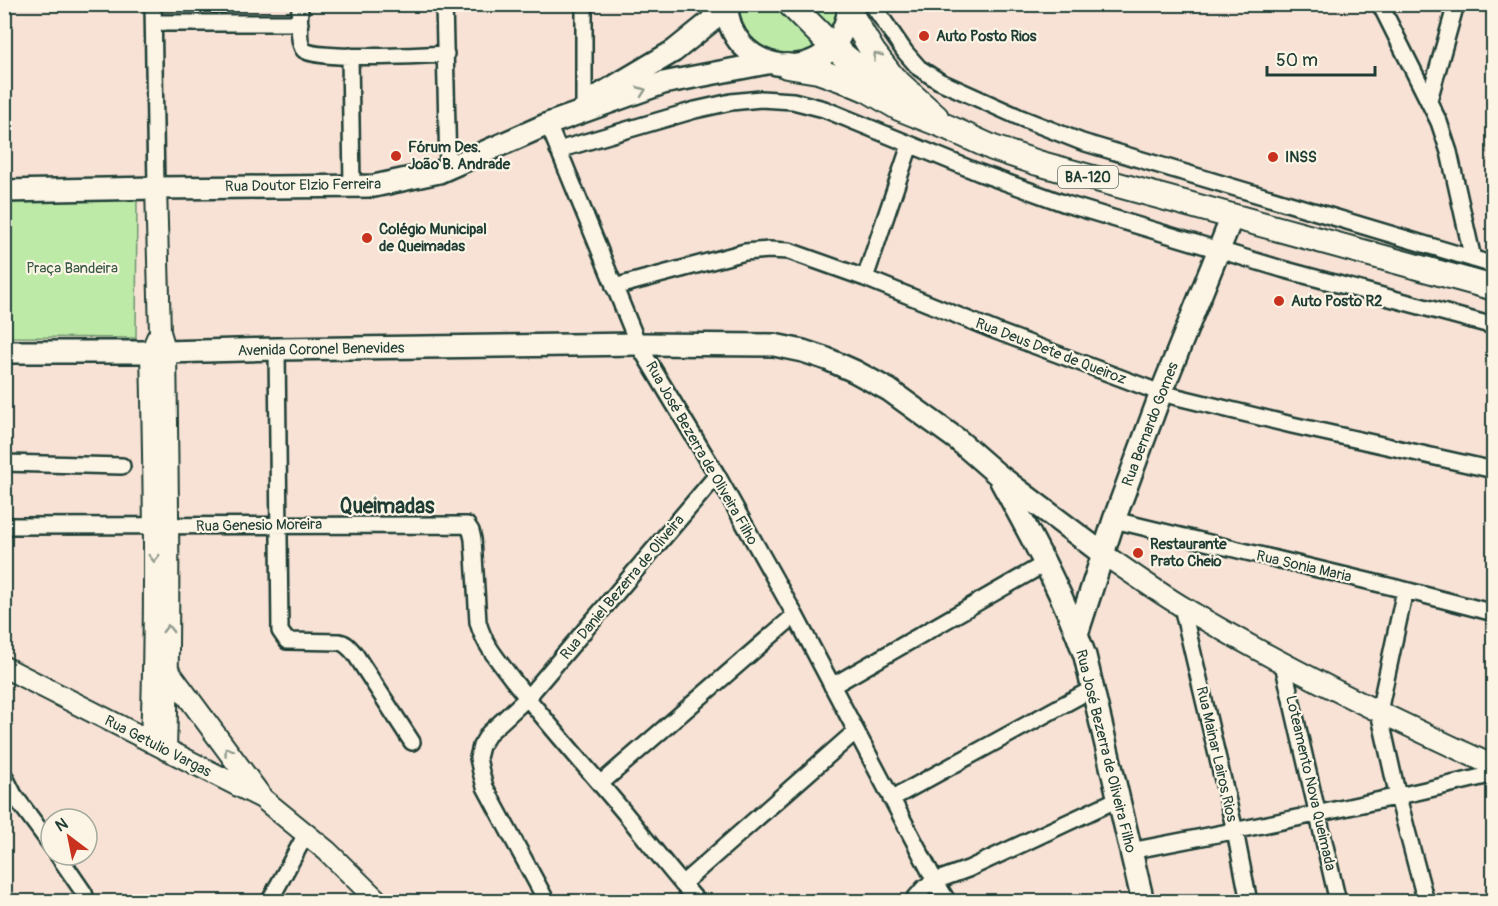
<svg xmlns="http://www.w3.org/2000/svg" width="1498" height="906" viewBox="0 0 1498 906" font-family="Pangolin,sans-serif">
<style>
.green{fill:#beeaa8;stroke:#6e946e;stroke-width:1.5}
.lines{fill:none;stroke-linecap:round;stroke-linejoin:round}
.minor-casing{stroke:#1f3d34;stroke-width:20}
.tertiary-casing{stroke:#1f3d34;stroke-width:24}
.secondary-casing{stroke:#1f3d34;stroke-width:26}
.primary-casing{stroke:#1f3d34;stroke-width:28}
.minor{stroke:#fcf5e5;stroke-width:15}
.tertiary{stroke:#fcf5e5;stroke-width:20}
.secondary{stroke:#fcf5e5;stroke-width:21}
.primary{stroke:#fcf5e5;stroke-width:24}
.oneway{stroke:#8e998c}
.poi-dot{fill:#c8321e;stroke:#fcf5e5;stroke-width:2}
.labels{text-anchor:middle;stroke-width:4.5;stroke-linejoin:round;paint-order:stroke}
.shield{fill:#fcf5e5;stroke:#617469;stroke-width:1.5}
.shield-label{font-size:14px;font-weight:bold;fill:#1f3d34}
.poi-label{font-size:15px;font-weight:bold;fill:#1f3d34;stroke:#fcf5e5;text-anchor:start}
.street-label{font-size:15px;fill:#1f3d34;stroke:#fcf5e5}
.park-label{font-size:15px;fill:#375745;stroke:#fcf5e5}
.district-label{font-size:21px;font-weight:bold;fill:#1f3d34;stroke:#fcf5e5}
</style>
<rect width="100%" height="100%" fill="#f8e2d5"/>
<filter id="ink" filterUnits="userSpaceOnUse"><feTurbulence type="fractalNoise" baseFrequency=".0167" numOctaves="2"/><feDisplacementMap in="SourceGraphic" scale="12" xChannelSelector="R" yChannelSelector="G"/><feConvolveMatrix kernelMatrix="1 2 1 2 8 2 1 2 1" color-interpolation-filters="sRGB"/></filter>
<g filter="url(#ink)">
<path class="green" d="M733 5H776L786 16 825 46 796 60 747 43Z
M798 5H843L832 39Z
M9 197 137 199 136 338 6 337Z"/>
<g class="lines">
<defs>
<path id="minor" d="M153 4 156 188
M300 4C300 15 297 43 304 50 315 61 425 55 446 54
M444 4 448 168
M872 4 905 52 919 68 939 81 1021 118 1082 142 1494 265
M1380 4 1439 122 1449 152 1473 259
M154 23H300
M350 56 352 186
M1429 100 1456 4
M584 104V4
M548 124 638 344 717 475 795 615 914 841 935 881 948 902
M558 150 695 110 731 102 761 99 793 101 824 109 980 173 1066 204 1282 269 1494 326
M865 278 910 145
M614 287 745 252 769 250 789 251 865 278 996 331 1161 393 1292 425 1494 470
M277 349 280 631 287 641 339 642C347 643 350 649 355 654L412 742
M4 463 122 466
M1114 520 1405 590 1494 613
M4 526 467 525 471 531 473 539 478 622C484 645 499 661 513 680 545 721 580 760 613 799 642 833 668 869 698 902
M1405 590 1379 712 1398 797 1426 902
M1182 607 1235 831 1249 902
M1283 664 1338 902
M832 686 1046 563
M4 775 14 795 51 845
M600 784 795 615
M891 799 1092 689
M1130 851C1252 828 1373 803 1494 774
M58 855 84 893 87 902
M682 884 856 731
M269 902 306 834
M547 902 485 787 481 772 478 758 481 746 489 733 527 698 717 475
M912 902 924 888 935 881 968 869 1118 799"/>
<path id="tertiary" d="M156 188 160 332 166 352C168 485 170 618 166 750
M1103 554C1130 572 1156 591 1183 607 1283 667 1388 717 1494 766
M4 667 262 798 327 851 379 902
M168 670 261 796
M151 742C156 612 154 482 151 352L157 338"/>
<path id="secondary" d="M727 4C727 72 822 89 844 27 847 20 849 13 849 4
M593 99 674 51 710 22 723 4
M4 191 156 188 374 186 439 172 548 124 663 83 767 63
M4 352H166L277 349 638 344 774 345 803 351 827 359 854 371 889 390 958 440 997 474 1103 554
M1001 481C1032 538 1064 595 1085 656L1143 902
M1077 634 1114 520 1161 393 1232 217"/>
<path id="primary" d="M790 4 833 47 884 88
M849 11 873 52 893 78 936 117
M787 66 818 71 849 82 868 90 899 108 947 127 993 148 1038 163 1494 288"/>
</defs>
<use href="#minor" class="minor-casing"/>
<use href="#tertiary" class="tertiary-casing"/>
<use href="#secondary" class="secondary-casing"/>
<use href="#primary" class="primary-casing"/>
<use href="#minor" class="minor"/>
<use href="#tertiary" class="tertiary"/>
<use href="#secondary" class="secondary"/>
<use href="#primary" class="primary"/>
</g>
<defs><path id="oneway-chevron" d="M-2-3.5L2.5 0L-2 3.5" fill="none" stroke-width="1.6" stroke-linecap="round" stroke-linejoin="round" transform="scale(1.5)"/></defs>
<g class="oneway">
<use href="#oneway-chevron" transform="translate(877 56) rotate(-126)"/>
<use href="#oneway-chevron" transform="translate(642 91) rotate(-20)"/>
<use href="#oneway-chevron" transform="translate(154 558) rotate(90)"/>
<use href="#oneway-chevron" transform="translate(168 629) rotate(-90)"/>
<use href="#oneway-chevron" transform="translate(228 751) rotate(-126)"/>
</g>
</g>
<g class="poi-dot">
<circle cx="924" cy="36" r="6"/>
<circle cx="396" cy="156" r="6"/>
<circle cx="1273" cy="157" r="6"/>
<circle cx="367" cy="238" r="6"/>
<circle cx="1279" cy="301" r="6"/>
<circle cx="1138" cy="553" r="6"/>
</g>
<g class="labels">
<rect class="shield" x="1058" y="166" width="60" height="22" rx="4.5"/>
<g class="shield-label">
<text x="1088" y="182">BA-120</text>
</g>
<g class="poi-label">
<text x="936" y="41">Auto Posto Rios</text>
<text x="408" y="152">Fórum Des.<tspan x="408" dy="17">João B. Andrade</tspan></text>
<text x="1285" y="162">INSS</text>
<text x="379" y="234">Colégio Municipal<tspan x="379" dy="17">de Queimadas</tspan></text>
<text x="1291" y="306">Auto Posto R2</text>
<text x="1150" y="549">Restaurante<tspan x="1150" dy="17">Prato Cheio</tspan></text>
</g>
<g class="street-label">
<text transform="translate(303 185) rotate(-1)" y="5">Rua Doutor Elzio Ferreira</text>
<text transform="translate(321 349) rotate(-1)" y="5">Avenida Coronel Benevides</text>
<text transform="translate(1051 351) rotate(21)" y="5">Rua Deus Dete de Queiroz</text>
<text transform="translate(1150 424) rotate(-69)" y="5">Rua Bernardo Gomes</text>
<text transform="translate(702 453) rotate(60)" y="5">Rua José Bezerra de Oliveira Filho</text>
<text transform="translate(259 525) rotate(-1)" y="5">Rua Genesio Moreira</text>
<text transform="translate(1304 566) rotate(13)" y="5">Rua Sonia Maria</text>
<text transform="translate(622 587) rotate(-50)" y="5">Rua Daniel Bezerra de Oliveira</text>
<text transform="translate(158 746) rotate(27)" y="5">Rua Getulio Vargas</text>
<text transform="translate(1106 751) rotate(76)" y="5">Rua José Bezerra de Oliveira Filho</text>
<text transform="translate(1217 754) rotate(77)" y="5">Rua Mainar Lairos Rios</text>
<text transform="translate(1311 783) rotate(77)" y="5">Loteamento Nova Queimada</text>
</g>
<g class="park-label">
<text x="72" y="273">Praça Bandeira</text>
</g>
<g class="district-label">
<text x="387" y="513">Queimadas</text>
</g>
</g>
<rect width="1498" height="906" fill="none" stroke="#fcf5e5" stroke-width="24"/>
<rect x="12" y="12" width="1474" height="882" fill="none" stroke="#1f3d34" stroke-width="2" filter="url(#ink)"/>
<g transform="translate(69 837) rotate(328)"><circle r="28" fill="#fcf5e5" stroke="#a4ab9e" stroke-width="1.5"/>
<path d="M0-4.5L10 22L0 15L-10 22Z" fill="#c8321e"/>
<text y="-9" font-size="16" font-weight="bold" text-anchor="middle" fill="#1f3d34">N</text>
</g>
<path d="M1267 66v9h108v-9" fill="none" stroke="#1f3d34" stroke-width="3"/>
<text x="1276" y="66" font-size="18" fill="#1f3d34" stroke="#fcf5e5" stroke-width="4.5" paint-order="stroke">50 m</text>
</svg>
